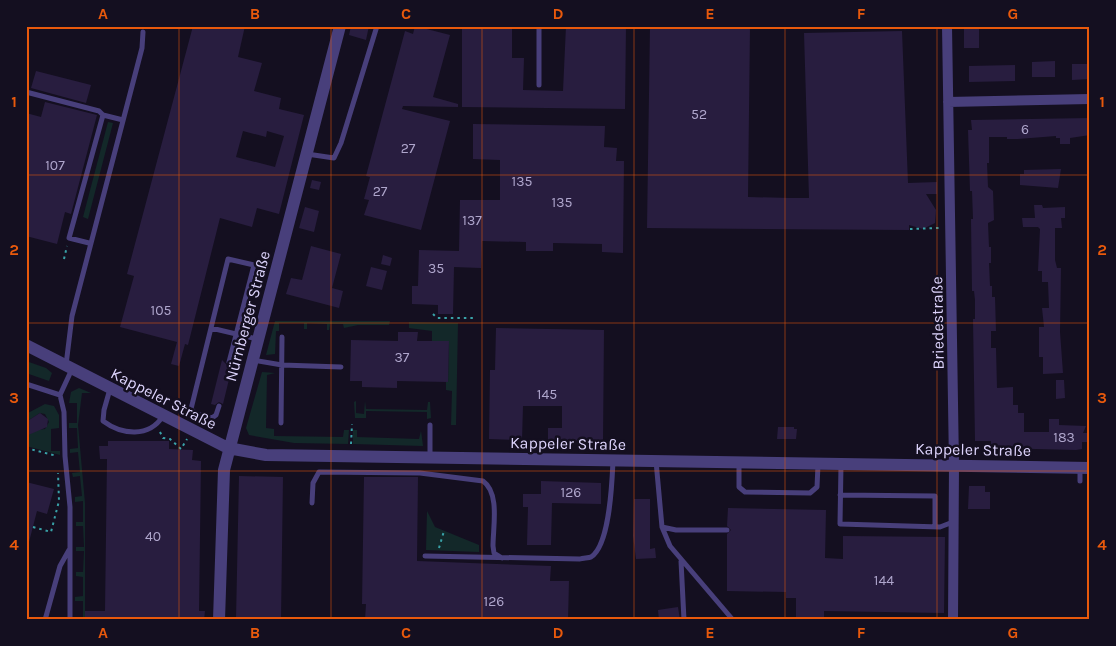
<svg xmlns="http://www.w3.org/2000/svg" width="1116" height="646" viewBox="0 0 1116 646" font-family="Karla,sans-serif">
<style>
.green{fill:#132829}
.building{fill:#281d3f;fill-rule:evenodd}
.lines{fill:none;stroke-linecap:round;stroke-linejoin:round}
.path{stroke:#39a2a8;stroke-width:2;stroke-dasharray:2.5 4;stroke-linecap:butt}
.service{stroke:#483f7b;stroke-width:5}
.minor{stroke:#483f7b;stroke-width:10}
.tertiary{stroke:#483f7b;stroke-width:12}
.grid{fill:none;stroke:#e8590c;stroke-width:1;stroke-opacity:0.55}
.labels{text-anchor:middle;stroke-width:5;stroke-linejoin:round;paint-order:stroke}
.number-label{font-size:14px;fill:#afa6cc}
.street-label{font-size:16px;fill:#dcd3fb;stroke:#140f20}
.neatline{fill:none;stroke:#e8590c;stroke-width:2}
.grid-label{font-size:16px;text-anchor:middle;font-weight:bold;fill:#e8590c}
</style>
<rect width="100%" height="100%" fill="#140f20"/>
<path class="green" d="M108 122 113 123 88 219 83 217Z
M275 321H390L389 325H358L344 328 343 324H330L329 330H327V324L307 323V329H304V323H279V331H276L275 354 266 355Z
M409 322 458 323 456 425H451L452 391 446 390V382H448L449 341H432V331L409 328Z
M26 361 46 368 52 373 49 381 26 373Z
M262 372 275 373 267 375 266 428 274 429V436L343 437 344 430H349L348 444 294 443 249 435 246 428Z
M79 388 91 393H82L78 425 85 503V620H83V601H75V597L83 596V577L76 576V572H83L84 551H76V547H84L83 526H76V522H83V501L75 502V497L82 496 80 476 73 477 72 473 80 472 78 452 70 453V449L78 448 77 428H69V423H77V403H69L71 392Z
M356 401V413L364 414 365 401 366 409 427 410 428 402H430L431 418 427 419V412L366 411V418H355L354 402Z
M45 404 54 406 59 415V428L51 429V451H60V455L26 446V436L36 430 45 429 49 422 45 414 40 413 26 422V414Z
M353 430H357V437L419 439 421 431 423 446 353 444Z
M427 511 435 527 479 545V552L426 550Z"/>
<path class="building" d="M193 26H245L238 57 262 63 254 91 281 98 279 109 304 115 279 214 257 208 252 227 220 218 188 345 185 344 179 366 171 364 177 342 120 327 134 276 127 274ZM243 131 266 137 267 131 284 136 275 167 236 157Z
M351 26H369L366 40 349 35Z
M415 26 450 35 433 97 458 104V107L403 106 402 109 450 121 421 230 364 215 369 200 364 199 370 177 366 176 405 31 413 34Z
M462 26H512V58H524L523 90 563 91 566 26H626L625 109 462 107Z
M650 26H750L748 197 790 198H809L804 33 902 31 908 183 937 182V194H926L936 210 935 223 923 229 909 225V230L647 228Z
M964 26H979V48H964Z
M1055 61V77H1032V62Z
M1072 64H1090V79L1072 80Z
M1015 65V81L969 82V66Z
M36 71 91 85 86 103 31 88Z
M45 102 97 115 71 214 65 212 57 244 26 236V113L41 117Z
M1090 118V135L1070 138V144H1060V138H1056V136L1018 139H1007V137H989V163H987L988 187 993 191 994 220 988 223 989 247H991V263H989L990 286H992V297H995L996 331H991V348H996L997 388 1013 387V405H1018V413H1024V432H1049V419H1059V425L1086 426 1083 433H1089V442H1082V449L1076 450 991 448V441H975L973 319H975V300L974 291H972L971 219H973L972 191H970L968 130H972L971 120Z
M473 124 605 126 604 147 617 148 616 161H624L623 253 602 252V244L553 243V251H526V242L482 241 481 268 454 267 453 314H438V305L412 304V286H418L419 250 459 251 460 200H500V160L473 159Z
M1061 169 1058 188 1020 185V174H1024V170Z
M312 180 321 182 319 190 310 188Z
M1034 205H1042L1043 208 1065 207V218H1061L1062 228H1055V260L1057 268H1061L1060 332 1063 373 1043 374V357H1039V327H1044L1042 308H1049L1048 282H1042V271H1038L1040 229 1038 227H1023L1022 218H1035Z
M305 207 319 211 314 232 299 228Z
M311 246 341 254 332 288 343 291 339 308 286 294 291 278 302 280Z
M383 255 392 258 390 266 381 264Z
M371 267 387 271 382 290 366 286Z
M496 328 604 330 603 441 548 440V428H562V406H523L522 440 489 439 490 370H495Z
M398 332H418L417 341H449L448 382 397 381V388L362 387V381H350L351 340 398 341Z
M222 360 228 366 233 363 223 404 219 402 215 405 211 404Z
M1056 380H1064L1065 398 1056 399Z
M40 413 48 419 47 427 26 436V422Z
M778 427H794V429H797L796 439H777Z
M108 441H169V449L193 450 192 460 201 461 199 611H205L204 620H85V611H105L107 459H100L99 446H108Z
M239 476 283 477 281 620H236Z
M364 477H418L417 561 551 566 550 581H569L568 620H365L366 604H362Z
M541 481 601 483V504L552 503 551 545H527L528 507H523V494H541Z
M26 482 54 489 47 514 37 511 29 542H26Z
M969 486H985V492H990V509H968Z
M634 499H650V549L655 548 656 558 636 559 633 536Z
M728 508 826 510 825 558 843 559V536L945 537 944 613 824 611V620H796V598H786V592L727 591V534L731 530 727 526Z
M678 607 680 620H659L658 610Z"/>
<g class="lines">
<path class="path" d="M910 229 939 228
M64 259 67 246
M433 314 437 318H474
M160 432 163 438 170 439 181 449 187 439
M351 444 352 424
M26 448 57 456
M33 527 51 532 59 501 58 473
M439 548 444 531"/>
<path class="service" d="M539 85V26
M26 92 99 111 103 115 123 120
M307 154 334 158 341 143 377 26
M89 243 69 238 103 115
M211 328 257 339
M253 360 282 365 341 367
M66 365 72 316 142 48 143 32
M26 384 60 395
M110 389 104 410 103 421C122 435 149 438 163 416
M219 406 216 415 212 418 196 414 191 409 228 259 254 265 229 362
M281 423 282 337
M430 457V425
M656 461 662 527 670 546 733 620
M739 463V487L745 492 810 493 817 487 818 465
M841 465 840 524 940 527 953 522
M1080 481V468
M840 495 935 496V526
M312 503 313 483 319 472 420 473 483 481C500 493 493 527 493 546L494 553 502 558
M662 527 676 530H727
M425 556 580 559C583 558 589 558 591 557 610 545 612 482 613 461
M681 561 684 620
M45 620 60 566 69 550
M70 620V507L65 456 64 412 60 395 72 369"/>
<path class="minor" d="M947 26 954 465 953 620
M948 102 1090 99"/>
<path class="tertiary" d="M26 345 228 448 266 455 1090 468
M219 620 224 470 340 26"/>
</g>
<path class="grid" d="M179 26V620M331 26V620M482 26V620M634 26V620M785 26V620M937 26V620M26 175H1090M26 323H1090M26 471H1090"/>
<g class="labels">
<g class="number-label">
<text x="699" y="119">52</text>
<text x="1025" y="134">6</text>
<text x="408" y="153">27</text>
<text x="55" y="170">107</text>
<text x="522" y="186">135</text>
<text x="380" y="196">27</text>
<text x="562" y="207">135</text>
<text x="472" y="225">137</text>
<text x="436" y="273">35</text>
<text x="161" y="315">105</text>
<text x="402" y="362">37</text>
<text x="547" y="399">145</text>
<text x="1064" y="442">183</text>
<text x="571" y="497">126</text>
<text x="153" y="541">40</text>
<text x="884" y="585">144</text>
<text x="494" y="606">126</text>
</g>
<g class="street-label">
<text transform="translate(247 316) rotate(-75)" y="6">Nürnberger Straße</text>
<text transform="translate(937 323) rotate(-91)" y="6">Briedestraße</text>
<text transform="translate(164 398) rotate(27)" y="6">Kappeler Straße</text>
<text transform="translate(568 443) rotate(1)" y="6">Kappeler Straße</text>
<text transform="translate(973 449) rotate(1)" y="6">Kappeler Straße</text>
</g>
</g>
<rect width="1116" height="646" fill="none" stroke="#140f20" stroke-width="55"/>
<rect x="28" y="28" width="1060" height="590" class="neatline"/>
<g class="grid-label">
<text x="103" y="19">A</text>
<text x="255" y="19">B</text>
<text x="406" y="19">C</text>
<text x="558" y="19">D</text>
<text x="710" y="19">E</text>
<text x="861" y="19">F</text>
<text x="1013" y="19">G</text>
<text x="14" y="107">1</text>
<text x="1102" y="107">1</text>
<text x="14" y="255">2</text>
<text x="1102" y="255">2</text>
<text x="14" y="403">3</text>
<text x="1102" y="403">3</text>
<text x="14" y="550">4</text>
<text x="1102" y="550">4</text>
<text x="103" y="638">A</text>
<text x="255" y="638">B</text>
<text x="406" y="638">C</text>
<text x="558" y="638">D</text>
<text x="710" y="638">E</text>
<text x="861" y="638">F</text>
<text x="1013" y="638">G</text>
</g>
</svg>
